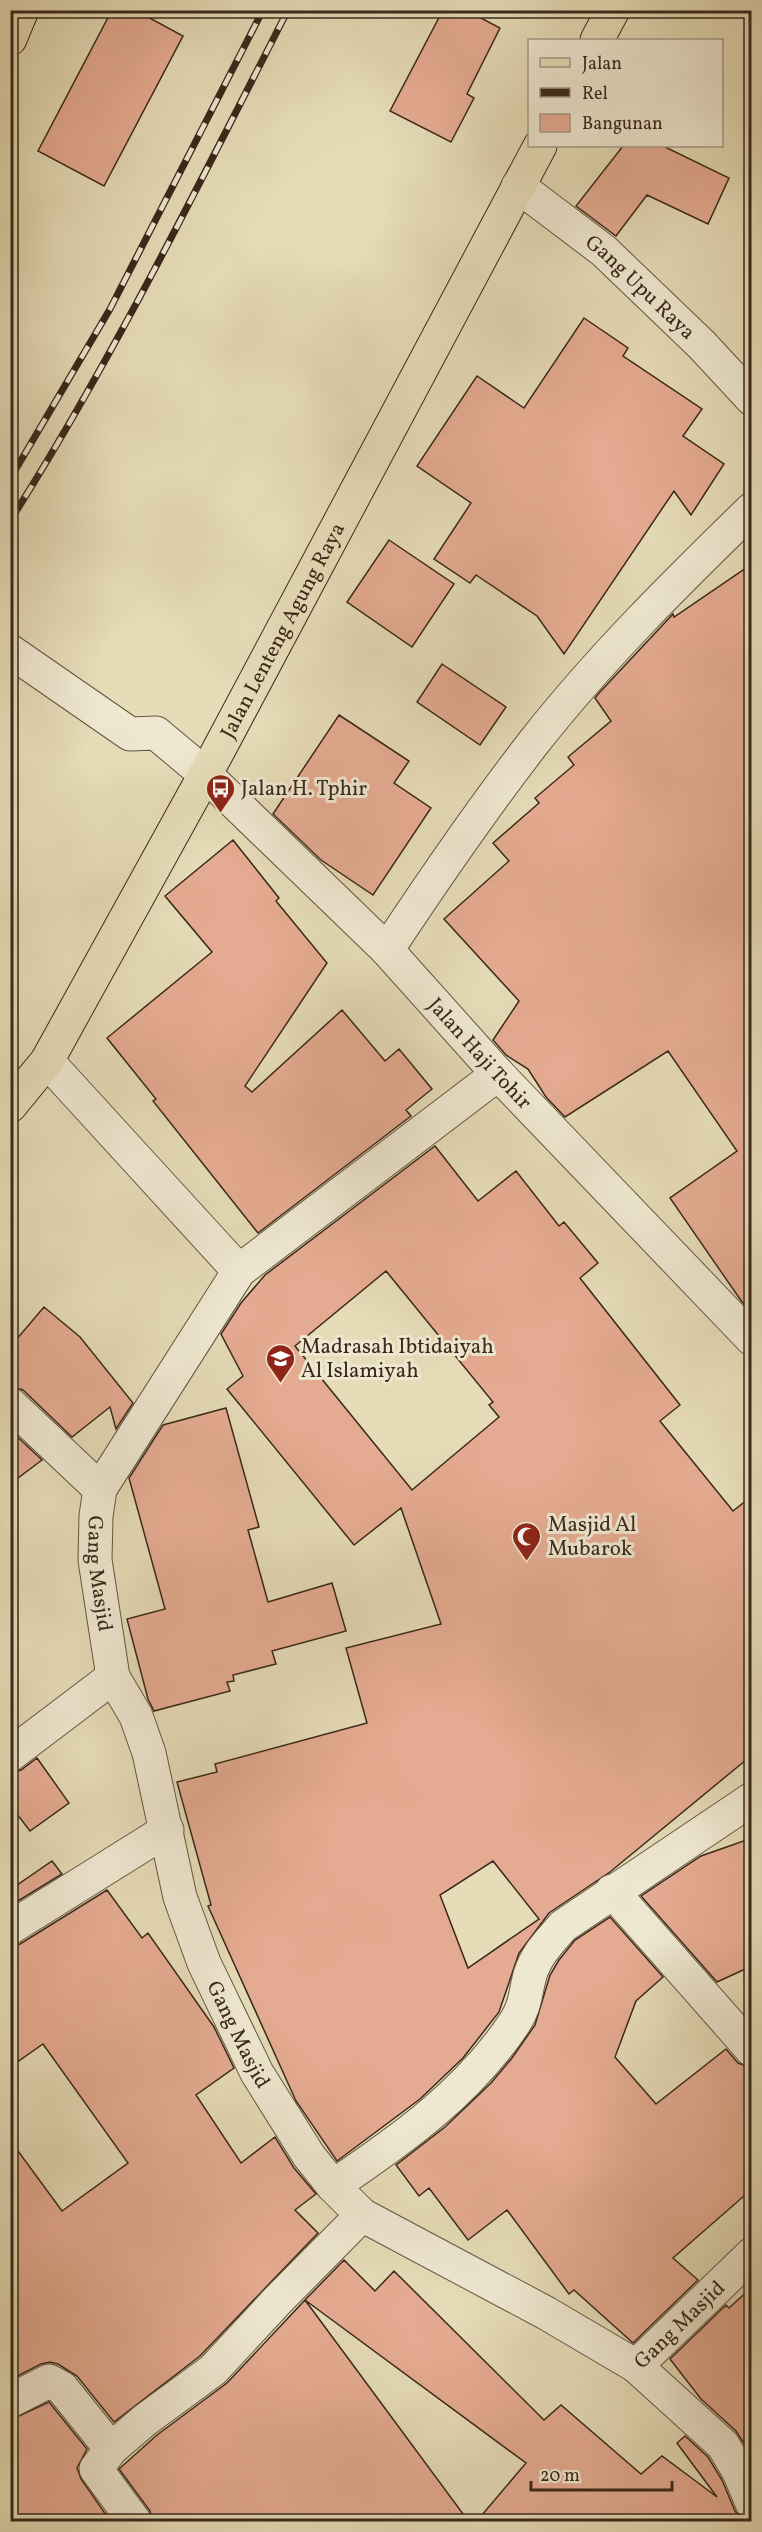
<svg xmlns="http://www.w3.org/2000/svg" width="762" height="2532" viewBox="0 0 762 2532" font-family="Vollkorn,serif">
<style>
.building{fill:#e5ab92;stroke:#39281b;stroke-width:1.5;fill-rule:evenodd}
.lines{fill:none;stroke-linecap:round;stroke-linejoin:round}
.minor-casing{stroke:#645542;stroke-width:35}
.major-casing{stroke:#39281b;stroke-width:35}
.minor{stroke:#efe8d1;stroke-width:33}
.major{stroke:#e6dcb8;stroke-width:33}
.rail-casing{stroke:#39281b;stroke-width:7}
.rail{stroke:#efe8d1;stroke-width:4.5;stroke-dasharray:14;stroke-linecap:butt}
.labels{text-anchor:middle;stroke-width:6;stroke-linejoin:round;paint-order:stroke}
.street-label{font-size:21px;fill:#39281b;stroke:#efe8d1}
.poi-label{font-size:21px;fill:#39281b;stroke:#efe8d1;text-anchor:start}
</style>
<rect width="100%" height="100%" fill="#e6dcb8"/>
<filter id="stains"><feTurbulence type="fractalNoise" baseFrequency=".00333" numOctaves="4"/><feColorMatrix values="0 0 0 0 .2 0 0 0 0 .09 0 0 0 0 .02 0 0 0 .5 -.17"/></filter>
<radialGradient id="worn" r=".72"><stop offset=".6" stop-color="#630" stop-opacity="0"/><stop offset="1" stop-color="#630" stop-opacity=".3"/></radialGradient>
<path class="building" d="M112 10H135L183 36 104 186 38 151Z
M443 10H466L500 28 467 94 474 98 451 142 390 111Z
M623 146H663L729 178 708 224 647 195 616 236 576 206Z
M584 318 628 348 623 356 702 409 683 436 724 464 691 515 674 491 564 654 537 616 476 575 470 583 434 559 471 503 417 466 477 376 524 408Z
M389 540 454 584 412 647 347 602Z
M752 564V1311L742 1302 670 1198 737 1151 668 1051 565 1117 546 1097 528 1069 506 1055 493 1040 519 1001 444 919 509 861 493 843 539 803 535 798 574 765 568 757 611 721 595 698 599 693 673 614 674 617Z
M442 664 506 707 480 745 417 702Z
M339 715 409 761 394 783 431 808 373 895 321 860 273 814Z
M233 840 279 898 276 901 327 963 245 1086 252 1092 342 1010 385 1061 399 1049 432 1089 406 1110 411 1116 258 1233 153 1101 156 1099 107 1038 212 952 165 896Z
M435 1146 478 1201 516 1171 559 1226 564 1222 598 1263 580 1278 680 1405 660 1421 733 1511 752 1496V1755L610 1872 549 1913 519 1953 499 2012 463 2058 420 2099 337 2161 296 2101 208 1906 211 1905 177 1782 217 1772 215 1764 367 1723 346 1648 441 1624 401 1508 354 1545 227 1389 243 1376 221 1334 241 1303 265 1275ZM386 1271 493 1402 489 1405 499 1417 412 1490 295 1346ZM493 1861 539 1919 468 1968 440 1895Z
M44 1307 80 1337 133 1403 116 1429 110 1407 72 1437 23 1390 10 1386V1347Z
M226 1408 259 1527 248 1530 268 1602 332 1583 346 1631 272 1651 276 1664 233 1675 234 1681 227 1682 230 1691 154 1711 148 1699 127 1619 165 1609 129 1478 163 1425Z
M10 1430 42 1460 10 1484Z
M37 1758 69 1803 30 1831 10 1805V1773L21 1770Z
M752 1838V1966L717 1982 641 1896 701 1856Z
M52 1861 62 1874 18 1901 10 1890Z
M107 1890 142 1938 148 1933 214 2027 234 2068 196 2095 241 2163 275 2137 294 2168 316 2194 295 2210 318 2233 200 2356 114 2422 77 2376 58 2364 50 2362 41 2364 10 2380V2140L62 2211 128 2163 43 2044 10 2067V1947L20 1944Z
M610 1917 663 1977 636 2001 615 2057 656 2104 726 2049 738 2063 752 2068V2189L673 2258 698 2280 633 2343 574 2290 569 2294 507 2210 468 2240 429 2188 419 2196 396 2165 445 2127 491 2083 512 2058 535 2025 550 1975 559 1960 575 1940Z
M344 2260 375 2291 394 2271 544 2420 561 2405 641 2474 662 2456 717 2497 677 2443 685 2436 708 2457 722 2480 735 2511 741 2518 749 2522H476L526 2463 305 2300Z
M752 2287V2456L736 2431 701 2399 670 2359 726 2305 729 2308Z
M305 2300 469 2522H153L150 2511 119 2469 157 2435 227 2383Z
M49 2402 87 2449 77 2468 81 2479 111 2522H10V2420Z"/>
<g class="lines">
<defs>
<g id="minor">
<path id="s1" d="M518 186 604 251 702 345 752 399"/>
<path id="s2" d="M10 651 130 734 156 733 205 774 387 950 498 1074 752 1339"/>
<path d="M387 950C434 879 482 809 534 742 600 658 676 583 752 509"/>
<path d="M47 1061 239 1271"/>
<path id="s3" d="M498 1074 239 1271 100 1489 96 1516 95 1560 113 1677 136 1716 149 1753 180 1897 204 1963 257 2073 309 2156 333 2186 362 2215 546 2313 636 2366 723 2445 739 2472 752 2503"/>
<path d="M10 1404 100 1489"/>
<path d="M10 1755 113 1677"/>
<path d="M612 1891 752 2050"/>
<path d="M10 1928 167 1830"/>
<path d="M333 2186C401 2140 469 2092 515 2022 526 2005 525 1993 530 1975 536 1955 550 1941 563 1926L752 1799"/>
<path id="s4" d="M636 2366 752 2254"/>
<path d="M10 2401 49 2381 62 2388 111 2449"/>
<path d="M135 2522 96 2469 111 2449 145 2420 213 2370 277 2301 362 2215"/>
</g>
<g id="major">
<path d="M10 39 22 10"/>
<path d="M597 40 613 10"/>
<path id="s5" d="M10 1106 47 1061 217 753 540 146"/>
</g>
</defs>
<use href="#minor" class="minor-casing"/>
<use href="#major" class="major-casing"/>
<use href="#minor" class="minor"/>
<use href="#major" class="major"/>
<defs>
<path id="rail" d="M10 479 110 309 263 10
M10 521C114 357 200 182 288 10"/>
</defs>
<use href="#rail" class="rail-casing"/>
<use href="#rail" class="rail"/>
</g>
<defs>
<symbol id="bus-pin" viewBox="-11 -11 22 30"><path d="M0 17L-7.5 6A9.5 9.5 0 1 1 7.5 6Z" fill="#8f2418" stroke="#efe8d1"/><path d="M-5-6H5V4H4V6H2V4H-2V6H-4V4H-5ZM-3.5-4V0h7V-4ZM-3.5 1.2v1.5H-2V1.2ZM2 1.2v1.5H3.5V1.2Z" fill="#fff"/></symbol>
<symbol id="school-pin" viewBox="-11 -11 22 30"><path d="M0 17L-7.5 6A9.5 9.5 0 1 1 7.5 6Z" fill="#8f2418" stroke="#efe8d1"/><path d="M0-5L7-2L0 1L-7-2ZM-4 1L0 2.5L4 1V4Q0 6-4 4Z" fill="#fff"/></symbol>
<symbol id="mosque-pin" viewBox="-11 -11 22 30"><path d="M0 17L-7.5 6A9.5 9.5 0 1 1 7.5 6Z" fill="#8f2418" stroke="#efe8d1"/><path d="M3.5-4.9A6 6 0 1 0 3.5 4.9A5 5 0 1 1 3.5-4.9Z" fill="#fff"/></symbol>
</defs>
<g fill-rule="evenodd">
<use href="#bus-pin" x="204" y="772" width="33" height="45"/>
<use href="#school-pin" x="264" y="1342" width="33" height="45"/>
<use href="#mosque-pin" x="510" y="1520" width="33" height="45"/>
</g>
<g class="labels">
<g class="street-label">
<text dy="7" stroke="none"><textPath href="#s1" startOffset="159">Gang Upu Raya</textPath></text>
<text dy="7" stroke="none"><textPath href="#s5" startOffset="549">Jalan Lenteng Agung Raya</textPath></text>
<text dy="7" stroke="none"><textPath href="#s2" startOffset="628">Jalan Haji Tohir</textPath></text>
<text dy="7" stroke="none"><textPath href="#s3" startOffset="669">Gang Masjid</textPath></text>
<text dy="7" stroke="none"><textPath href="#s3" startOffset="1155">Gang Masjid</textPath></text>
<text dy="7" stroke="none"><textPath href="#s4" startOffset="60">Gang Masjid</textPath></text>
</g>
<g class="poi-label">
<text x="241" y="795">Jalan H. Tphir</text>
<text x="301" y="1353">Madrasah Ibtidaiyah<tspan x="301" dy="24">Al Islamiyah</tspan></text>
<text x="548" y="1531">Masjid Al<tspan x="548" dy="24">Mubarok</tspan></text>
</g>
</g>
<rect width="762" height="2532" fill="none" stroke="#e6dcb8" stroke-width="36"/>
<rect x="12" y="12" width="738" height="2508" fill="none" stroke="#39281b" stroke-width="3"/>
<rect x="18" y="18" width="726" height="2496" fill="none" stroke="#39281b" stroke-width="1.5"/>
<rect x="528" y="39" width="195" height="108" fill="#efe8d1" stroke="#a69b88" stroke-width="1.5"/>
<rect x="540" y="58" width="30" height="9" fill="#e6dcb8" stroke="#a69b88" stroke-width="1.5"/>
<text x="582" y="69" font-size="18" fill="#39281b">Jalan</text>
<rect x="540" y="88" width="30" height="9" fill="#39281b" stroke="#a69b88" stroke-width="1.5"/>
<text x="582" y="99" font-size="18" fill="#39281b">Rel</text>
<rect x="540" y="114" width="30" height="18" fill="#e5ab92" stroke="#a69b88" stroke-width="1.5"/>
<text x="582" y="129" font-size="18" fill="#39281b">Bangunan</text>
<path d="M531 2481v9h141v-9" fill="none" stroke="#39281b" stroke-width="3"/>
<text x="540" y="2481" font-size="18" fill="#39281b" stroke="#efe8d1" stroke-width="4.5" paint-order="stroke">20 m</text>
<rect width="100%" height="100%" filter="url(#stains)"/>
<rect width="100%" height="100%" fill="url(#worn)"/>
</svg>
